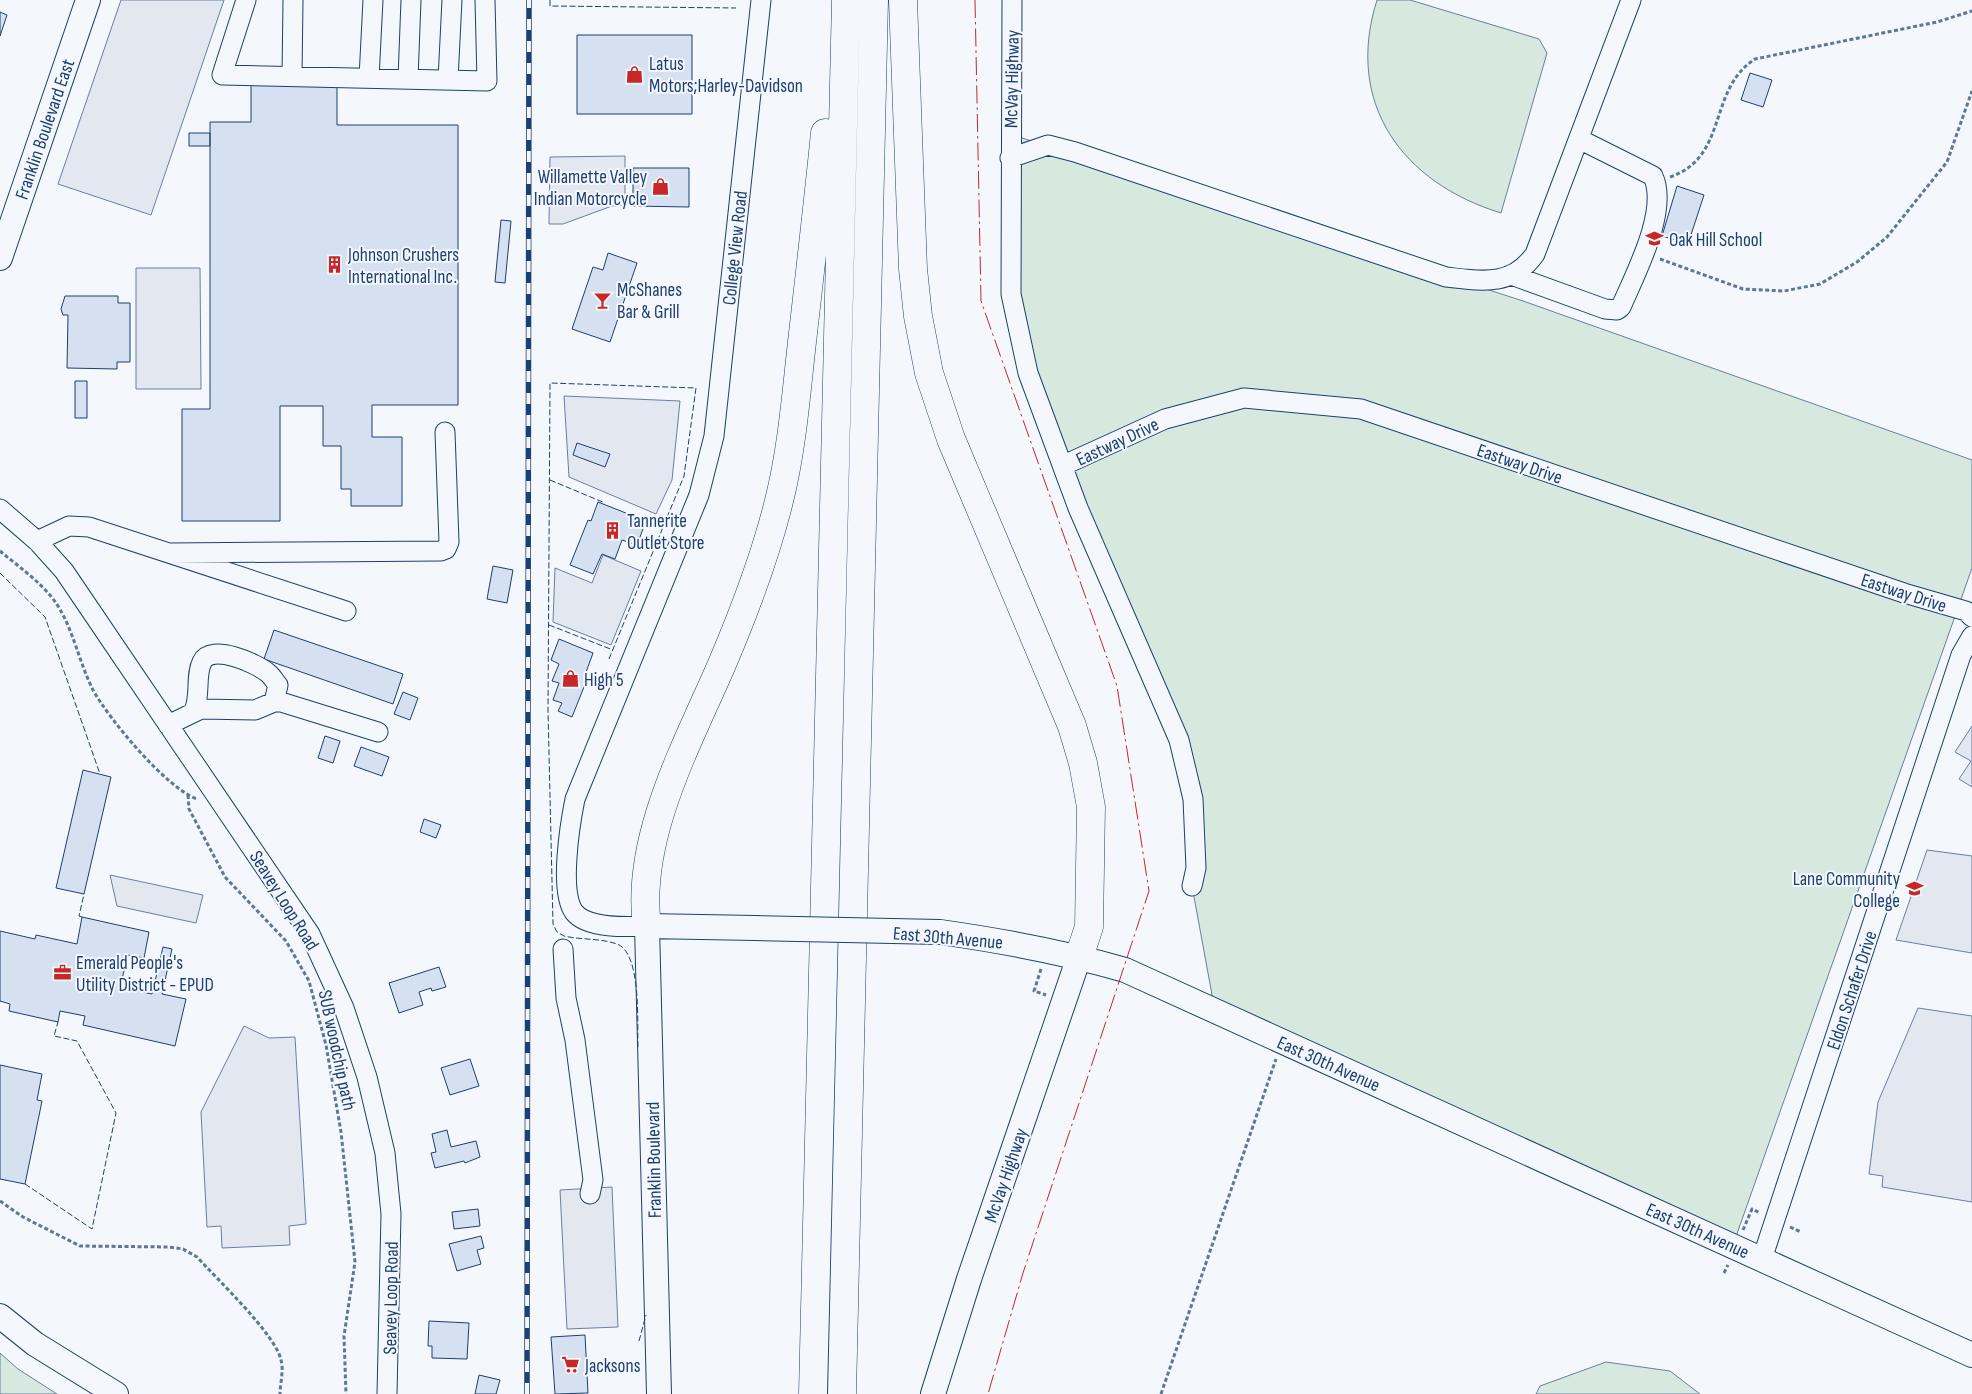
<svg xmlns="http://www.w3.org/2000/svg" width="1972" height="1394" viewBox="0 0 1972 1394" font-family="'Sofia Sans Condensed',sans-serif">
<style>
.green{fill:#d7e8df;stroke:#687fa3}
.parking{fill:#e3e8f0;stroke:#687fa3}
.building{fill:#d5e0f0;stroke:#1d3f73}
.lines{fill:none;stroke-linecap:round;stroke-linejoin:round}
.minor-casing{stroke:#1d3f73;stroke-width:21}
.major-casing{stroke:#1d3f73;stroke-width:26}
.highway-casing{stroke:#1d3f73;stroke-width:29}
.path{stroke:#5e769c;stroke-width:3;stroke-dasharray:4 2.5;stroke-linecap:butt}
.minor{stroke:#f4f7fb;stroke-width:19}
.major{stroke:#f4f7fb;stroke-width:24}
.highway{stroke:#f4f7fb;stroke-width:28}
.rail-casing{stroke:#1d3f73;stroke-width:5.5}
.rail{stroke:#f4f7fb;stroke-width:4;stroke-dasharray:11;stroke-linecap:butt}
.major-bridge-casing{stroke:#1d3f73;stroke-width:26;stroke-linecap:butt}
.major-bridge{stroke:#f4f7fb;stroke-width:24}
.fence{stroke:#1d3f73;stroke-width:1;stroke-dasharray:6 2.5;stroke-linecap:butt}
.power{stroke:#c62828;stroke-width:1;stroke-dasharray:18 4 2.5 4;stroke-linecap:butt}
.labels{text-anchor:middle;stroke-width:4;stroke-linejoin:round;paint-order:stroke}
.poi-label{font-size:19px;fill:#1d3f73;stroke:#f4f7fb;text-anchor:start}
.street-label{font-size:19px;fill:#1d3f73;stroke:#f4f7fb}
</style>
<rect width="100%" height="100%" fill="#f4f7fb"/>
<path class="green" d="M1377 0H1410L1539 39 1547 53 1501 213C1403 183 1344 104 1377 0Z
M1010 134 1523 301 1972 460V568L1733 1245 1215 1011 1192 886 1193 799 1021 338Z
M0 1353 18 1369 57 1394H0Z
M1606 1362 1670 1371 1700 1394H1536L1540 1386Z"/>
<path class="parking" d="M121 0H224L151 215 58 184Z
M625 156V205L612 206 563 224H549L550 157Z
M136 268H200L201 389H136Z
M564 396 680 401 672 480 656 514 569 477Z
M603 555 641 571 611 645 553 622 555 568 592 583Z
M1972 726V787L1959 779 1971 761 1955 752Z
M1927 850 1972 856V953L1896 940Z
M110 875 203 895 196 923 117 906Z
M1918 1008 1972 1016V1202L1882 1187 1883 1176 1869 1174 1878 1102Z
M244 1026 269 1038 295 1037 306 1224 289 1226 290 1245 222 1248 221 1226 207 1227 201 1112Z
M612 1187 618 1327 567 1329 560 1190Z"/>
<path class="building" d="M0 12 7 15 0 36Z
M577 35H692V114H577Z
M1750 73 1772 80 1763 107 1741 100Z
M251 81 337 82V125H458V405H372V437H402V506H351V489H341V446H323V406H280V521H182V409H210V122H251Z
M189 133H210V146H189Z
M633 168H689V207L633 206Z
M1677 186 1704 195 1688 244 1662 236Z
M501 220 511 221 505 283 495 282Z
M608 253 637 263 610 342 572 329 593 267 603 270Z
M65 296H118V303H130V362H117V369L67 368 68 315H63L61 309Z
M75 381H87V418H75Z
M577 443 610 454 605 467 573 455Z
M598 502 646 521 637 545 622 540 615 559 602 554 593 574 570 565 588 520 591 521Z
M493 566 513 570 507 603 487 599Z
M274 630 403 674 393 704 264 659Z
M559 639 593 653 585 675 588 677 572 717 558 711 562 703 553 700 559 683 552 681 559 664 551 660Z
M403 692 418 698 410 720 394 714Z
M325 736 340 741 333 763 318 758Z
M361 747 389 757 382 776 354 766Z
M83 770 111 777 84 894 56 888Z
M424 819 441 825 436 838 420 832Z
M82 917 149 932 144 958 128 955 120 987 152 994 163 947 172 949 162 994 186 999 175 1046 83 1025 85 1016 60 1011 58 1022 9 1011 10 1004 0 1001V931L35 939 36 935 77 944Z
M439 967 446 987 432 991 431 988 419 992 423 1005 399 1013 389 983Z
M470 1059 479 1086 450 1095 441 1068Z
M0 1065 42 1074 37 1100 42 1101 25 1184 0 1179Z
M447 1130 451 1147 476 1141 480 1157 465 1163 464 1161 435 1168 431 1153 436 1152 432 1134Z
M478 1209 480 1226 454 1229 452 1212Z
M481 1236 484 1248 477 1250 481 1264 457 1271 449 1244Z
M429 1321 469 1323 467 1359 432 1358V1346H428Z
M585 1335 588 1393 555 1394 551 1337Z
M479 1375 500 1380 496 1394H475Z"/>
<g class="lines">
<defs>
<path id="minor" d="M246 0 222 75 487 81 485 0
M1012 0 1011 294 1028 373 1078 508 1179 740 1193 799 1196 868 1192 886
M292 76 293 0
M369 78 373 0
M408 79 411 0
M448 80 452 0
M1010 158 1048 145 1075 152 1446 277C1482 281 1512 287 1535 254L1631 0
M1514 276 1605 309 1617 310 1621 307C1635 274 1669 211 1653 176L1579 139
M1064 465 1165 419 1244 398 1361 409 1904 593 1966 611 1972 617
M0 509 37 541 64 571 310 934 344 1008 367 1077 385 1153 391 1214 387 1394
M37 541 69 526 89 527 346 611
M169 553 441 551 446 549 449 542 445 432
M194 711C201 695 195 676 202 662 211 643 256 663 268 673 272 676 275 682 278 685L274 702
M168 725 201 709 255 710 274 702H281L378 732
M647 926C628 927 587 929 574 912 559 891 570 824 575 799L699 495 714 436 761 0
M563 949 566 998 575 1040 593 1180 590 1194
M1762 1259 1961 655 1972 636"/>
<path id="major" d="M0 258 88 0
M940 932C1003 941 1064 952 1125 970L1972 1355
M0 1316 35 1344 116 1394
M659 1394 647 926 755 928
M933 1394 969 1279 1079 957"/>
<path id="highway" d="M903 0 913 269 918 316 929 373 951 439 1072 726 1083 763 1091 807 1089 927 1079 957
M647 926C635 838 688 743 722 664 745 610 765 558 779 501 792 449 796 395 802 342 810 272 818 203 825 133
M813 1394 846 0
M842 1394 874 0"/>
</defs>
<use href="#minor" class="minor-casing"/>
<use href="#major" class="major-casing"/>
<use href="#highway" class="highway-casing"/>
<path class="path" d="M1670 177C1729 157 1707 90 1755 59L1937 22 1972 11
M1660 259 1743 289 1784 291 1820 284 1857 262 1887 237 1947 162 1972 91
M0 551C19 567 44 584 58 606 74 632 79 662 93 690 109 719 166 788 197 799
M188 795 189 809 225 877 286 941 309 981 326 1045 341 1132 355 1262 344 1336 346 1394
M1041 969 1034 991 1046 995
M0 1201 23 1217 80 1246 169 1247 183 1249 197 1257C216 1278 276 1335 281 1360 284 1370 280 1384 280 1394
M1790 1227 1801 1232
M1743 1230 1752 1209 1760 1213
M1724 1273 1728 1265
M1161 1394 1276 1059"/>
<use href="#minor" class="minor"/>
<use href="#major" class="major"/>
<use href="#highway" class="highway"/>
<defs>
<path id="rail" d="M527 1394 529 0"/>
</defs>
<use href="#rail" class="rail-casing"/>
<use href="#rail" class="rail"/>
<defs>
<path id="major-bridge" d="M755 928 940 932"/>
</defs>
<use href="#major-bridge" class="major-bridge-casing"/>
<use href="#major-bridge" class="major-bridge"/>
<path class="fence" d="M550 0V6L736 8
M550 480 605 503
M644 520 662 528
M0 573 45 617 100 774
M549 625 613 650
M609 659 684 476 696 388 550 383 548 710 553 924 557 932 564 936C581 940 600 938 617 944 642 953 637 1025 638 1048
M82 917 79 916 84 894
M25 1184 92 1229 116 1113 77 1041 54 1036 58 1022
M639 1341 646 1315"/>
<path class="power" d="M975 0 981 301 1117 686 1149 891 1023 1273 988 1394"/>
</g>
<defs>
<symbol id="shop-bare" viewBox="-9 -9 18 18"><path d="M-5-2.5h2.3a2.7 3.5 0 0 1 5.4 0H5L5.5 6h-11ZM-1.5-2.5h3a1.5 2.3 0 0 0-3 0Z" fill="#c62828" stroke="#f4f7fb" stroke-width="2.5" paint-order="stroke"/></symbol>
<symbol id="school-bare" viewBox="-9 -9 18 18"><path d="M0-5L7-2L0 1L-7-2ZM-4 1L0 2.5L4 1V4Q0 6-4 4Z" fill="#c62828" stroke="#f4f7fb" stroke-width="2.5" paint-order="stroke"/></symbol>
<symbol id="building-bare" viewBox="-9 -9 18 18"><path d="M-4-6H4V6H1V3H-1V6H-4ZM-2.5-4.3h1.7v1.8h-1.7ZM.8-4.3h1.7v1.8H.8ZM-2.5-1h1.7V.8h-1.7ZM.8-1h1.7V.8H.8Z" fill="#c62828" stroke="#f4f7fb" stroke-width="2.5" paint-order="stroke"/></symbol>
<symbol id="bar-bare" viewBox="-9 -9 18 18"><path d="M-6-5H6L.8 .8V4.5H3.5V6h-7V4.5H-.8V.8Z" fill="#c62828" stroke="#f4f7fb" stroke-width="2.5" paint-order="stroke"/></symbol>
<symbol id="university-bare" viewBox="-9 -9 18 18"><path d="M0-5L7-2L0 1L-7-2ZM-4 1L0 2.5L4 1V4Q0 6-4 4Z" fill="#c62828" stroke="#f4f7fb" stroke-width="2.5" paint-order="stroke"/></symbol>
<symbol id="office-bare" viewBox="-9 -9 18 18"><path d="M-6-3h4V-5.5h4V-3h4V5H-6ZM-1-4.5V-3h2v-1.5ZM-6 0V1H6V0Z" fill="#c62828" stroke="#f4f7fb" stroke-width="2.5" paint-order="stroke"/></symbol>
<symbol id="supermarket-bare" viewBox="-9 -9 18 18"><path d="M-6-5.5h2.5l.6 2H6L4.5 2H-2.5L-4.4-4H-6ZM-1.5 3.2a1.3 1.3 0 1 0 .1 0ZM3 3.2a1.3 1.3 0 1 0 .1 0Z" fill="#c62828" stroke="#f4f7fb" stroke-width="2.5" paint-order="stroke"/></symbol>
</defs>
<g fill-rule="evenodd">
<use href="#shop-bare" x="622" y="62" width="25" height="25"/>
<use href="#shop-bare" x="648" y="174" width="25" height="25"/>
<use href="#school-bare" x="1642" y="226" width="25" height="25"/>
<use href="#building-bare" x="322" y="252" width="25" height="25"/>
<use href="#bar-bare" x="590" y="288" width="25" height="25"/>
<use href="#building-bare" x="600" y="518" width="25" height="25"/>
<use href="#shop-bare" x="558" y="666" width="25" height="25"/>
<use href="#university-bare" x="1902" y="876" width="25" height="25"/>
<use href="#office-bare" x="50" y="960" width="25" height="25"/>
<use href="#supermarket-bare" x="558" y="1352" width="25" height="25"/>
</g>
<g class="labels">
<g class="poi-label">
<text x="649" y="70">Latus<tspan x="649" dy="22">Motors;Harley-Davidson</tspan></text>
<text x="647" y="183" text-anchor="end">Willamette Valley<tspan x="647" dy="22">Indian Motorcycle</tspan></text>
<text x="1669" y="246">Oak Hill School</text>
<text x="348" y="261">Johnson Crushers<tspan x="348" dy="22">International Inc.</tspan></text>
<text x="617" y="296">McShanes<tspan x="617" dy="22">Bar &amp; Grill</tspan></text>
<text x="627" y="527">Tannerite<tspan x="627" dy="22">Outlet Store</tspan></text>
<text x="584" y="686">High 5</text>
<text x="1900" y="885" text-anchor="end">Lane Community<tspan x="1900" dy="22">College</tspan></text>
<text x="76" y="969">Emerald People's<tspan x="76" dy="22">Utility District - EPUD</tspan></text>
<text x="585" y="1372">Jacksons</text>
</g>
<g class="street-label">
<text transform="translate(1011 79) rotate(-89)" y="7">McVay Highway</text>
<text transform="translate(44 129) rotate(-71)" y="7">Franklin Boulevard East</text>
<text transform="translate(734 248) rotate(-84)" y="7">College View Road</text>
<text transform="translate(1117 441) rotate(-25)" y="7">Eastway Drive</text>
<text transform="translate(1520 463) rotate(19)" y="7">Eastway Drive</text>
<text transform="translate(1904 592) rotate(18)" y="7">Eastway Drive</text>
<text transform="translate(285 900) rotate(58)" y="7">Seavey Loop Road</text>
<text transform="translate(948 937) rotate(5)" y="7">East 30th Avenue</text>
<text transform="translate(1851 990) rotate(-72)" y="7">Eldon Schafer Drive</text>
<text transform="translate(338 1050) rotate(78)" y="7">SUB woodchip path</text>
<text transform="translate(1329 1063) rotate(24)" y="7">East 30th Avenue</text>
<text transform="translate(653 1160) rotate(-91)" y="7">Franklin Boulevard</text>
<text transform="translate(1005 1175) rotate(-71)" y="7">McVay Highway</text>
<text transform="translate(1698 1230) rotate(24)" y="7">East 30th Avenue</text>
<text transform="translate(390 1298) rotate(-89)" y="7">Seavey Loop Road</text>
</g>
</g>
</svg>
